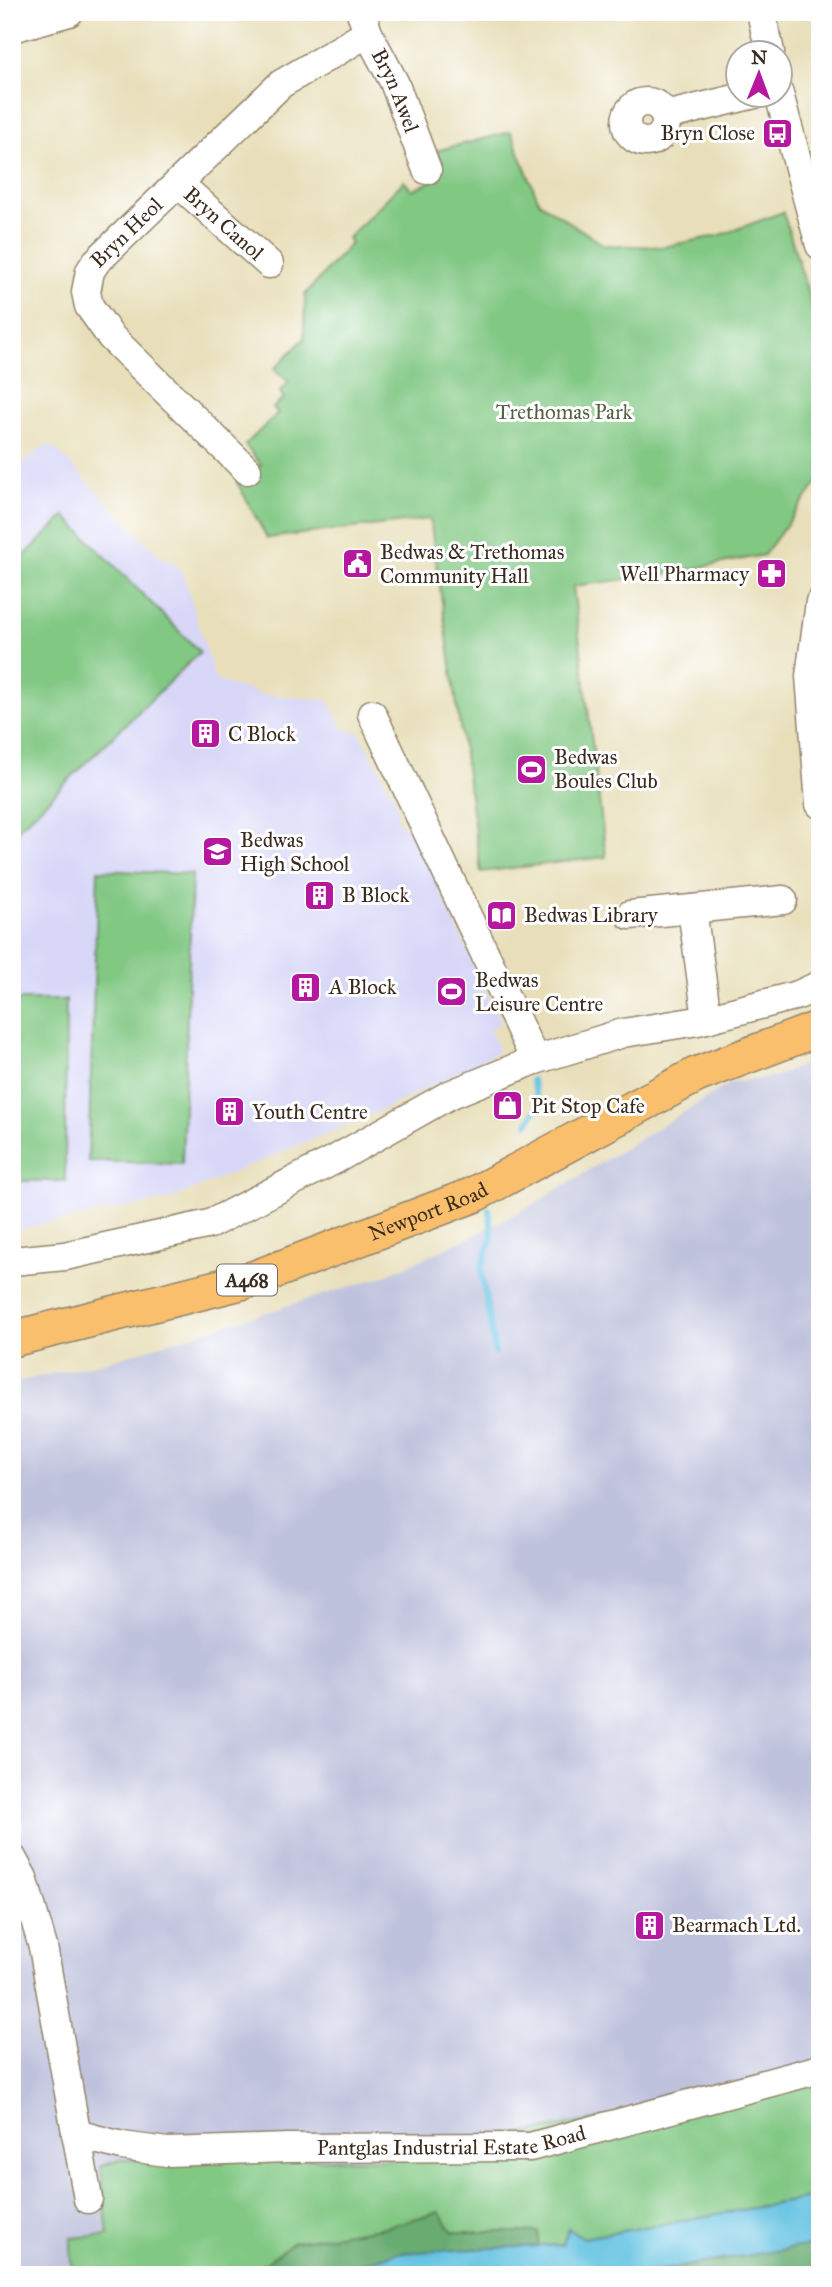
<svg xmlns="http://www.w3.org/2000/svg" width="832" height="2287" viewBox="0 0 832 2287" font-family="'IM FELL Great Primer',serif">
<style>
.built{fill:#d8d7f8}
.industrial{fill:#bfc2dd}
.green{fill:#81c883;stroke:#5e7950;stroke-width:2}
.forest{fill:#68ac71;stroke:#526b48;stroke-width:2}
.water{fill:#64c2e2;stroke:#507680;stroke-width:2}
.lines{fill:none;stroke-linecap:round;stroke-linejoin:round}
.stream{stroke:#64c2e2;stroke-width:6}
.minor-casing{stroke:#92846c;stroke-width:31}
.major-casing{stroke:#92846c;stroke-width:38}
.minor{stroke:#fff;stroke-width:28}
.major{stroke:#f9bf6d;stroke-width:35}
.labels{text-anchor:middle;stroke-width:6;stroke-linejoin:round;paint-order:stroke}
.shield{fill:#fff;stroke:#766a62;stroke-width:2}
.shield-label{font-size:19px;font-weight:bold;fill:#3b2a1e}
.street-label{font-size:21px;fill:#3b2a1e;stroke:#fff}
.poi-label{font-size:21px;fill:#3b2a1e;stroke:#fff;text-anchor:start}
.park-label{font-size:21px;fill:#546141;stroke:#fff}
</style>
<rect width="100%" height="100%" fill="#fff"/>
<filter id="ink" filterUnits="userSpaceOnUse"><feTurbulence type="fractalNoise" baseFrequency=".0143" numOctaves="2"/><feDisplacementMap in="SourceGraphic" scale="14" xChannelSelector="R" yChannelSelector="G"/><feConvolveMatrix kernelMatrix="1 2 1 2 8 2 1 2 1" color-interpolation-filters="sRGB"/></filter>
<filter id="wash" filterUnits="userSpaceOnUse"><feTurbulence type="fractalNoise" baseFrequency=".00686" numOctaves="4" result="noise"/><feDisplacementMap in="SourceGraphic" scale="28" xChannelSelector="R" yChannelSelector="G"/><feGaussianBlur stdDeviation="1.57" result="paint"/><feColorMatrix in="noise" values="0 0 0 0 0 0 0 0 0 0 0 0 0 0 0 0 0 1.4 0 .05"/><feComposite in="paint" operator="in"/></filter>
<g filter="url(#wash)">
<rect width="100%" height="100%" fill="#e8dfba"/>
<path class="built" d="M47 444 58 451 160 557 176 565 184 576 215 680 264 695 328 700 344 730 359 732 396 801 398 822 413 833 501 1023 489 1029 499 1051 389 1107 244 1168 171 1199 12 1230V472Z"/>
<path class="industrial" d="M820 1057V2076L519 2153 101 2166 108 2235 72 2270 12 2275V1383L112 1360 381 1277 473 1236 527 1208 731 1083 777 1076Z"/>
<path class="green" d="M511 132 539 202 604 245 663 247 721 235 783 212 820 332V479L764 555 659 575 573 586 606 857 481 872 430 519 267 538 237 482 247 470 261 465 245 445 278 413 273 408 284 398 280 392 289 382 274 369 304 339 305 295 351 243 348 238 404 181 412 190 441 177 435 151Z
M65 516 200 652 12 835V568Z
M98 870 192 874 182 1164 88 1161Z
M12 1000H66L65 1181H12Z
M820 2076V2196L583 2238 569 2229 562 2245 397 2253 323 2275H13L72 2270 71 2238 108 2235 101 2166 120 2160 394 2159Z"/>
<path class="forest" d="M439 2212 453 2232H539L538 2246 397 2253 323 2275H250L293 2242 385 2227Z
M820 2243V2275H633Z"/>
<path class="water" d="M820 2196V2243L633 2275H323L397 2253 562 2245 569 2229 584 2238Z"/>
<g class="lines">
<path class="stream" d="M528 1123 539 1104 532 1080
M489 1209 492 1238 481 1269 495 1353"/>
</g>
</g>
<g filter="url(#ink)">
<g class="lines">
<defs>
<g id="minor">
<path id="s1" d="M361 12 368 33 394 82 427 170"/>
<path d="M761 12 770 52"/>
<path d="M12 28 69 12"/>
<path d="M779 94 820 245"/>
<circle cx="646" cy="122" r="20"/>
<path d="M665 116 755 94"/>
<path id="s2" d="M178 183 269 264"/>
<path id="s3" d="M247 470 111 337 89 306 86 292 90 271 96 262 281 84 368 33"/>
<path d="M820 602 810 676 820 804"/>
<path d="M372 714 535 1060"/>
<path d="M692 909 707 1019"/>
<path d="M630 915 783 900"/>
<path d="M12 1261 65 1256 210 1224 336 1159 449 1095 535 1060 623 1033 698 1021 798 995 820 985"/>
<path d="M12 1858 23 1878 43 1947 88 2199"/>
<path id="s4" d="M76 2134 122 2146 167 2152 288 2148 530 2147 820 2069"/>
</g>
<g id="major">
<path id="s5" d="M12 1339 253 1279 473 1195 696 1075 820 1028"/>
</g>
</defs>
<use href="#minor" class="minor-casing"/>
<use href="#major" class="major-casing"/>
<use href="#minor" class="minor"/>
<use href="#major" class="major"/>
</g>
</g>
<defs>
<symbol id="bus-square" viewBox="-11 -11 22 22"><rect x="-9" y="-9" width="18" height="18" rx="4" fill="#b5179e" stroke="#fff"/><path d="M-5-6H5V4H4V6H2V4H-2V6H-4V4H-5ZM-3.5-4V0h7V-4ZM-3.5 1.2v1.5H-2V1.2ZM2 1.2v1.5H3.5V1.2Z" fill="#fff"/></symbol>
<symbol id="civic-square" viewBox="-11 -11 22 22"><rect x="-9" y="-9" width="18" height="18" rx="4" fill="#b5179e" stroke="#fff"/><path d="M-.6-6.5H3V-4.5H.6V-3L4-1V1h2V6H-6V1h2V-1L-.6-3ZM-1.2 2.5V6h2.4V2.5Z" fill="#fff"/></symbol>
<symbol id="pharmacy-square" viewBox="-11 -11 22 22"><rect x="-9" y="-9" width="18" height="18" rx="4" fill="#b5179e" stroke="#fff"/><path d="M-2-6h4v4h4v4h-4v4h-4v-4h-4v-4h4Z" fill="#fff"/></symbol>
<symbol id="building-square" viewBox="-11 -11 22 22"><rect x="-9" y="-9" width="18" height="18" rx="4" fill="#b5179e" stroke="#fff"/><path d="M-4-6H4V6H1V3H-1V6H-4ZM-2.5-4.3h1.7v1.8h-1.7ZM.8-4.3h1.7v1.8H.8ZM-2.5-1h1.7V.8h-1.7ZM.8-1h1.7V.8H.8Z" fill="#fff"/></symbol>
<symbol id="stadium-square" viewBox="-11 -11 22 22"><rect x="-9" y="-9" width="18" height="18" rx="4" fill="#b5179e" stroke="#fff"/><path d="M0-5a6.5 5 0 1 0 0 10a6.5 5 0 1 0 0-10ZM-3.5-1.8h7v3.6h-7Z" fill="#fff"/></symbol>
<symbol id="school-square" viewBox="-11 -11 22 22"><rect x="-9" y="-9" width="18" height="18" rx="4" fill="#b5179e" stroke="#fff"/><path d="M0-5L7-2L0 1L-7-2ZM-4 1L0 2.5L4 1V4Q0 6-4 4Z" fill="#fff"/></symbol>
<symbol id="library-square" viewBox="-11 -11 22 22"><rect x="-9" y="-9" width="18" height="18" rx="4" fill="#b5179e" stroke="#fff"/><path d="M-6-4Q-3-5.5-.7-3.5V5Q-3 3-6 4ZM6-4Q3-5.5 .7-3.5V5Q3 3 6 4Z" fill="#fff"/></symbol>
<symbol id="shop-square" viewBox="-11 -11 22 22"><rect x="-9" y="-9" width="18" height="18" rx="4" fill="#b5179e" stroke="#fff"/><path d="M-5-2.5h2.3a2.7 3.5 0 0 1 5.4 0H5L5.5 6h-11ZM-1.5-2.5h3a1.5 2.3 0 0 0-3 0Z" fill="#fff"/></symbol>
</defs>
<g fill-rule="evenodd">
<use href="#bus-square" x="760" y="116" width="35" height="35"/>
<use href="#civic-square" x="340" y="546" width="35" height="35"/>
<use href="#pharmacy-square" x="754" y="556" width="35" height="35"/>
<use href="#building-square" x="188" y="716" width="35" height="35"/>
<use href="#stadium-square" x="514" y="752" width="35" height="35"/>
<use href="#school-square" x="200" y="834" width="35" height="35"/>
<use href="#building-square" x="302" y="878" width="35" height="35"/>
<use href="#library-square" x="484" y="898" width="35" height="35"/>
<use href="#building-square" x="288" y="970" width="35" height="35"/>
<use href="#stadium-square" x="434" y="974" width="35" height="35"/>
<use href="#shop-square" x="490" y="1088" width="35" height="35"/>
<use href="#building-square" x="212" y="1094" width="35" height="35"/>
<use href="#building-square" x="632" y="1908" width="35" height="35"/>
</g>
<g class="labels">
<rect class="shield" x="217" y="1264.5" width="60" height="31" rx="5"/>
<g class="shield-label">
<text x="247" y="1287">A468</text>
</g>
<g class="street-label">
<text dy="7" stroke="none"><textPath href="#s1" startOffset="86">Bryn Awel</textPath></text>
<text dy="7" stroke="none"><textPath href="#s2" startOffset="61">Bryn Canol</textPath></text>
<text dy="7" stroke="none"><textPath href="#s3" startOffset="317">Bryn Heol</textPath></text>
<text dy="7" stroke="none"><textPath href="#s5" startOffset="436">Newport Road</textPath></text>
<text dy="7" stroke="none"><textPath href="#s4" startOffset="378">Pantglas Industrial Estate Road</textPath></text>
</g>
<g class="poi-label">
<text x="755" y="140" text-anchor="end">Bryn Close</text>
<text x="380" y="559">Bedwas &amp; Trethomas<tspan x="380" dy="24">Community Hall</tspan></text>
<text x="749" y="581" text-anchor="end">Well Pharmacy</text>
<text x="228" y="741">C Block</text>
<text x="554" y="764">Bedwas<tspan x="554" dy="24">Boules Club</tspan></text>
<text x="240" y="847">Bedwas<tspan x="240" dy="24">High School</tspan></text>
<text x="342" y="902">B Block</text>
<text x="524" y="922">Bedwas Library</text>
<text x="475" y="987">Bedwas<tspan x="475" dy="24">Leisure Centre</tspan></text>
<text x="329" y="994">A Block</text>
<text x="531" y="1113">Pit Stop Cafe</text>
<text x="252" y="1119">Youth Centre</text>
<text x="672" y="1932">Bearmach Ltd.</text>
</g>
<g class="park-label">
<text x="564" y="419">Trethomas Park</text>
</g>
</g>
<rect width="832" height="2287" fill="none" stroke="#fff" stroke-width="42"/>
<g transform="translate(759 74) rotate(1)"><circle r="33" fill="#ffffff" stroke="#b1aaa5" stroke-width="2"/>
<path d="M0-5L12 26L0 18L-12 26Z" fill="#b5179e"/>
<text y="-10" font-size="19" font-weight="bold" text-anchor="middle" fill="#3b2a1e">N</text>
</g>
</svg>
